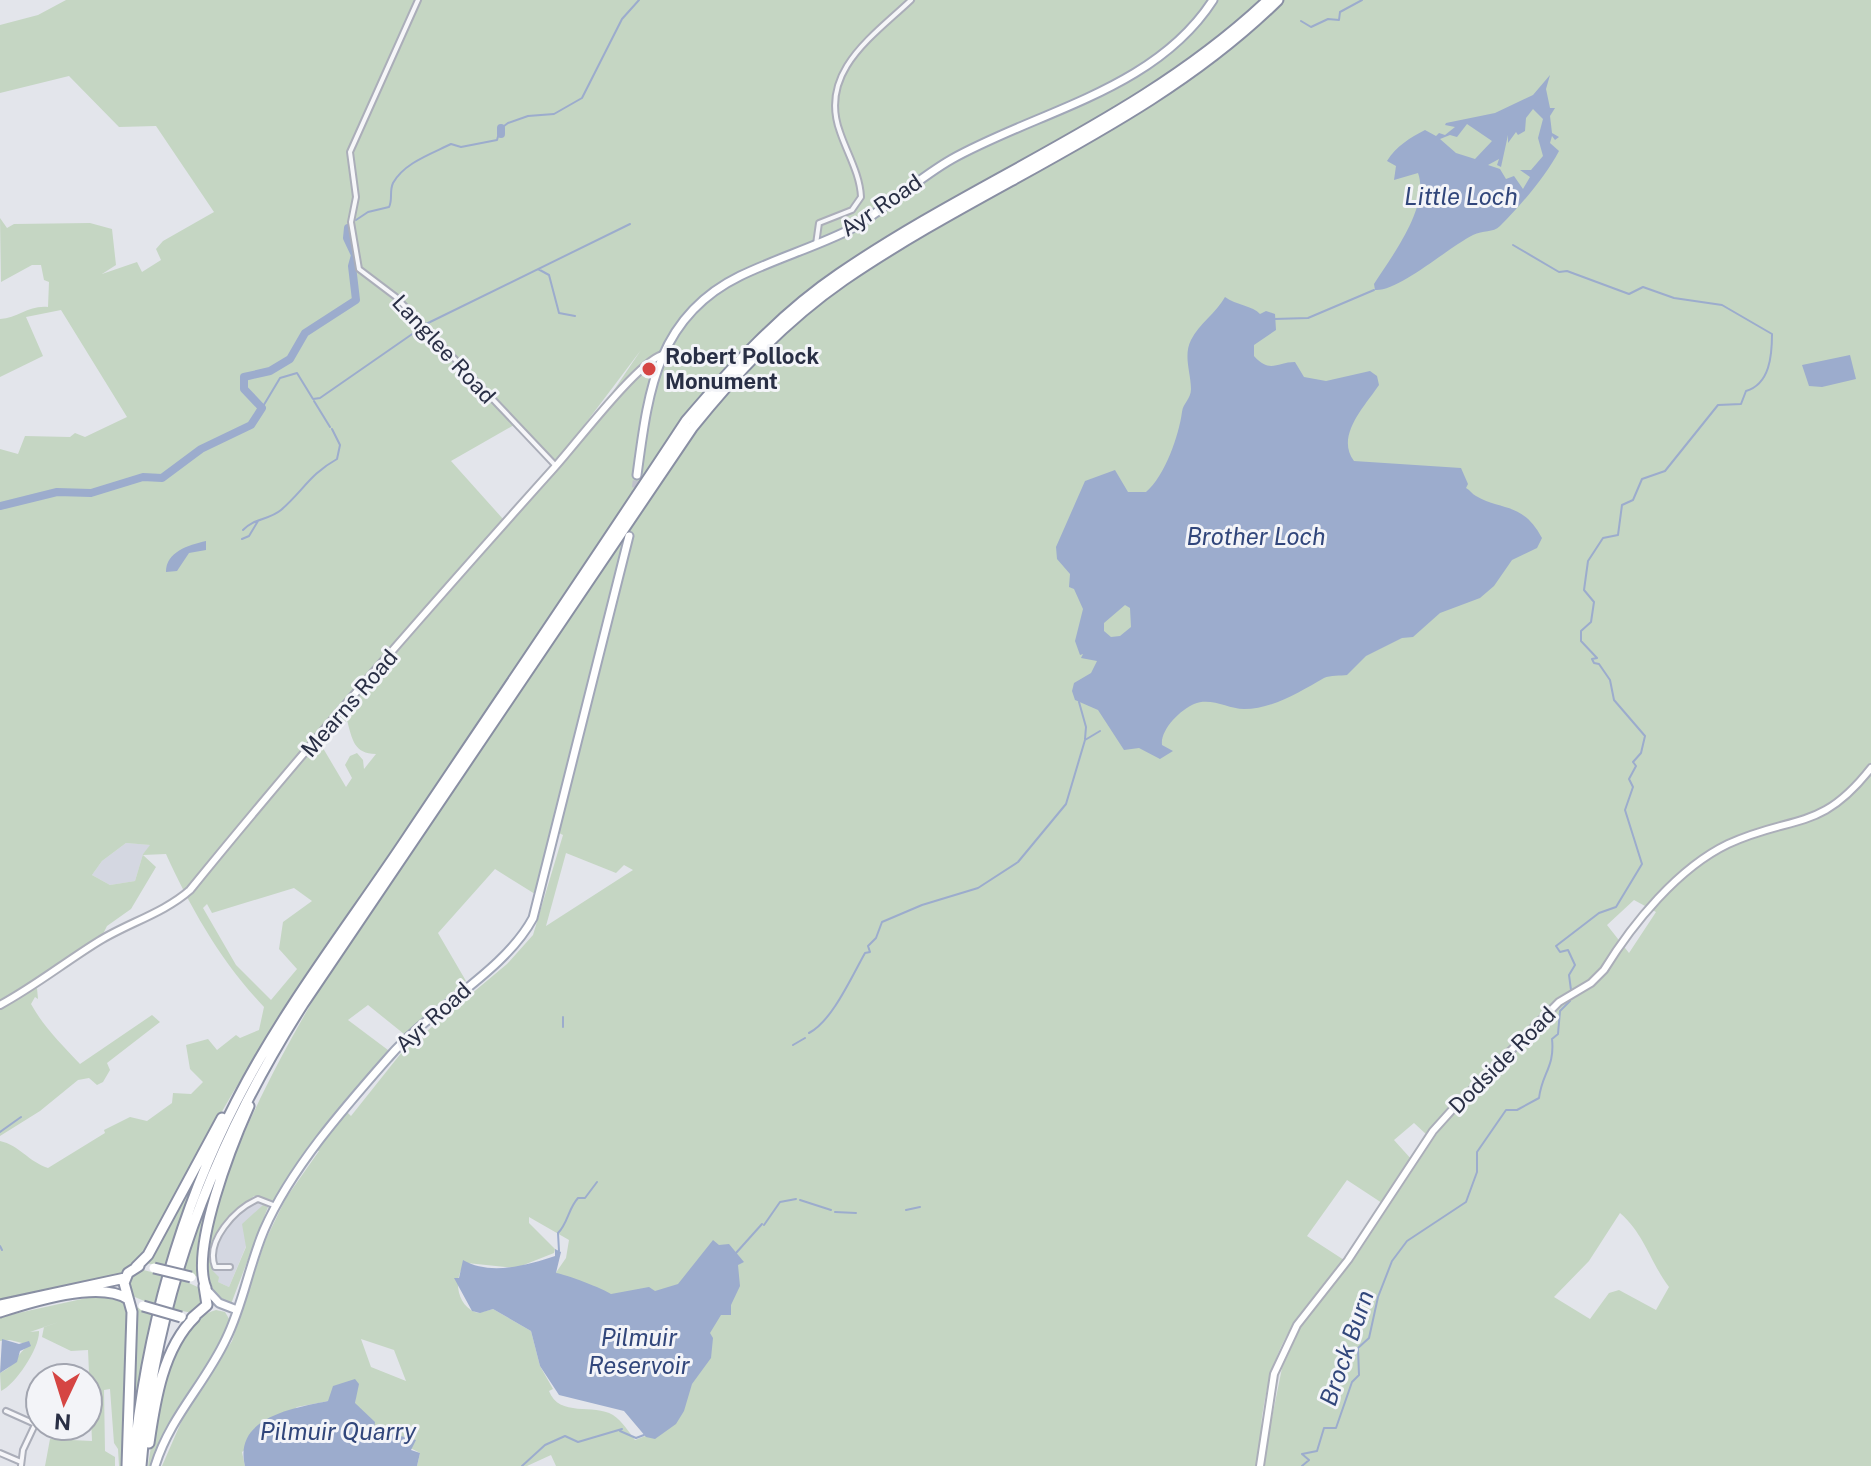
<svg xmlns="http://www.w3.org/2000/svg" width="1871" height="1466" viewBox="0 0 1871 1466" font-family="'Public Sans',sans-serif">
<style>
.built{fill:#d4d7e1}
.green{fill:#c5d6c3;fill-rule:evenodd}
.water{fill:#9caccd;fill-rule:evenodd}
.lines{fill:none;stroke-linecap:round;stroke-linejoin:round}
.stream{stroke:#9caccd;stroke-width:2}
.river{stroke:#9caccd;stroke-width:8}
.primary-tunnel{stroke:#bec1ca;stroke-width:7;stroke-dasharray:7 3.5;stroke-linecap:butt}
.street-casing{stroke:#abaeb9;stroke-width:8}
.secondary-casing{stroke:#abaeb9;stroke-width:10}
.primary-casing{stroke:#a1a7b8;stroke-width:11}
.highway-casing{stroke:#898fa3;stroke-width:13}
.street{stroke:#f6f6f9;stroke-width:4}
.secondary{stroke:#fff;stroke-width:6}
.primary{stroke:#fff;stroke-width:7}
.highway{stroke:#fff;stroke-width:9}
.highway-bridge-casing{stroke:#898fa3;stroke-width:13;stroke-linecap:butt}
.highway-bridge{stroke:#fff;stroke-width:9}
.poi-dot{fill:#d54543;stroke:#f3f4f8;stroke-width:3}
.labels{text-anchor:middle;stroke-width:6;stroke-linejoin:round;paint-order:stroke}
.street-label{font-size:22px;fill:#292f45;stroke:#f3f4f8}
.poi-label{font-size:22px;font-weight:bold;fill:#292f45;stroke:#f3f4f8;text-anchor:start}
.water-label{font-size:24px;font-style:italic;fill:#31467b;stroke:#f3f4f8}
</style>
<rect width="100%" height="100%" fill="#e3e5eb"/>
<path class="built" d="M126 843 151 845 143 854 135 881 110 885 92 875 102 861Z
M255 1196 272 1200 268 1207 263 1205 229 1287 218 1282 212 1271 218 1231Z"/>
<path class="green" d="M66 0H1871V1466H556L551 1455 527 1466H417L420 1453 374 1429V1422L355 1404 356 1388 345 1384 329 1401 297 1407 242 1452 245 1466H162L186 1411 232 1341 265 1241 286 1198 319 1151 309 1150 275 1201 254 1196 218 1230 212 1270 219 1277 218 1282 229 1287 246 1247 242 1224 263 1205 268 1207 231 1304 223 1303C166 1253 288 1043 319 990L306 978 235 1089 188 1170 144 1258 116 1278 0 1300V1141C19 1145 29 1162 48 1168L105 1133 104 1130 130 1117 147 1121 172 1103 173 1093 191 1094 203 1082 190 1069 186 1045 208 1039 217 1050 236 1035 240 1038 259 1030 264 1007C222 963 191 909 166 854L143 855 156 867 131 909 107 926 101 938 0 1002V449L18 454 25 436 70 437 75 433 85 437 127 417 61 310 26 317 43 356 0 377V319C18 318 29 305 48 307L49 282 44 280 41 265H32L1 282 0 218 7 228 14 224 90 223 112 229 116 265 102 274 137 262 142 272 161 260 156 249 163 241 214 212 156 126 119 127 69 76 0 93V25L38 15ZM641 350 570 455 322 738 326 742 347 720C352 739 354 754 376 754L364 769 363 760 357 753 350 756 345 765 352 778 346 787 320 743 297 768 293 764 503 519 451 461 514 425 554 465ZM553 830 563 835 533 935 507 964 402 1052 351 1116 344 1109 388 1050 348 1020 368 1005 404 1034 466 981 438 933 495 869 535 894ZM126 843 150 845 143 854 135 881 110 885 92 875 102 861ZM566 853 616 873 624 865 633 870 546 926ZM294 888 312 901 283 922 279 949 297 969 271 1000 236 965 203 908 207 904 212 913ZM1634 900 1656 912 1629 953 1607 925ZM1528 1035 1440 1129 1357 1255 1303 1322 1282 1368 1266 1447C1258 1430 1262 1417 1265 1399 1278 1333 1303 1310 1344 1260L1307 1236 1347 1180 1382 1203 1412 1160 1394 1140 1414 1123 1427 1135 1449 1106ZM1620 1213C1645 1235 1649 1260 1669 1287L1656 1310 1619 1290 1609 1293 1590 1319 1554 1297 1589 1261ZM529 1217 569 1240 566 1258 537 1300 653 1433 635 1440C629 1432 622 1421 613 1415 594 1403 559 1418 549 1391L553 1389 540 1366 531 1331 493 1309C487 1310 481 1314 475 1312 455 1304 453 1274 467 1263L516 1268 554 1253 555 1249 529 1223ZM361 1339 394 1350 406 1381 371 1367Z
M37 988 38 999 35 997 31 1004C43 1026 61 1044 80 1064L152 1015 160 1022 107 1063 110 1070 103 1082 97 1085 89 1078 78 1080 40 1111 0 1136V1008Z
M209 1148 165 1267 146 1263Z
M217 1173V1181L201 1278 182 1271Z
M140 1269 162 1275 154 1305 130 1295 128 1277Z
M180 1279 202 1289 204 1303 193 1313 171 1309Z
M100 1295H111L128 1304 124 1466H119L118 1449 114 1443 110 1389 104 1390 105 1451 115 1457V1466H45L50 1439 92 1441 88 1350 71 1351 42 1337 44 1327 59 1322 30 1332 39 1331C40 1348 15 1385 1 1391L0 1373C16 1366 16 1353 30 1345L10 1340 0 1341V1317Z
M135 1307 154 1312 130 1447Z
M216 1310 225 1312 231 1322C207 1372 171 1413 153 1466H148C156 1423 166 1323 216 1310Z"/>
<path class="water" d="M1550 75 1546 89 1550 108H1555L1550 116 1552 133 1559 137 1555 140 1552 136 1550 143 1559 151C1546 176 1521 205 1500 226 1493 233 1483 230 1473 235 1449 247 1398 292 1375 290L1374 284C1392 256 1430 206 1418 173L1394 180 1396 166 1387 161C1396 146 1410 138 1425 130L1436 136 1439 133 1445 135 1455 127 1445 125 1446 123 1495 113 1533 95ZM1533 109 1543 119 1538 138 1543 156 1531 170H1520L1530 177 1523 189 1514 176 1506 179 1500 169 1488 165 1499 159 1497 165 1501 167 1508 135V143L1516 132 1518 135 1525 131 1526 118ZM1467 124 1492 141 1475 159 1456 153 1440 139 1450 135 1457 137Z
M1225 297C1236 305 1253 306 1260 314L1266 311 1275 314 1276 330 1254 345V356C1270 374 1277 362 1295 362L1304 377 1326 381 1370 371 1377 376 1379 385C1365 406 1335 436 1354 461L1461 468 1468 484 1466 488C1470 490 1472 494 1476 496 1502 511 1523 502 1542 538L1537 548 1512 560 1494 586 1480 598 1440 613 1413 637 1402 638 1366 656 1347 675C1341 676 1330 675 1324 678 1301 691 1273 709 1244 709 1228 709 1211 697 1194 704 1180 710 1160 730 1162 745L1173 751 1160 759 1139 748 1124 750 1098 710 1075 700 1072 691 1074 683 1091 673 1097 661 1081 658 1083 654 1080 655 1075 641 1083 609 1074 589 1069 587 1070 574 1057 559 1056 547 1085 481 1115 470 1128 492H1146C1165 476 1179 435 1182 412 1183 403 1191 399 1191 389 1191 373 1183 356 1191 340 1199 324 1216 313 1225 297ZM1125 605 1130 608 1131 627 1120 636 1111 637 1104 631V623Z
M1850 355 1856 379 1822 387 1809 386 1802 365Z
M206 541V550L189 553 177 571 166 572C166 552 188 545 206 541Z
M713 1240 719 1245 729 1244 744 1262 738 1265 740 1286 731 1305V1315H721L710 1333 713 1338 711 1358 692 1384 684 1411 676 1424 655 1439 646 1437 624 1411 559 1395 540 1366 531 1331 493 1309 480 1313 472 1311 454 1278H459L463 1260C490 1276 528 1265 555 1256V1249L561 1252 556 1273C565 1274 604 1289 611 1294L649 1287 655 1291 678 1284Z
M2 1339 19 1344 29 1341 31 1346 20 1351 17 1362 0 1373Z
M355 1379 359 1384 355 1403 375 1422 374 1429 416 1440 411 1450 420 1453 417 1466H245C233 1417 294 1408 328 1401L333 1386Z"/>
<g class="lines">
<path class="stream" d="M1301 21 1311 27 1328 19 1339 20 1340 12 1362 0
M356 220 368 212 389 207C393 199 389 192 393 183 404 163 431 154 451 144L461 147 497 140 500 129 508 123 528 116 554 114 582 98 622 19 639 0
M1513 245 1559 272 1567 271 1629 294 1643 287 1674 298 1722 305 1772 334C1772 355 1770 384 1746 391L1741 404 1718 405 1665 471 1642 479 1633 500 1622 505 1618 535 1603 538 1588 561 1584 590 1594 602 1591 622 1581 631V641L1597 658 1592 659 1594 663 1599 664 1610 680 1614 700 1645 736 1641 753 1633 762 1636 766 1629 779 1633 787 1625 810 1642 864 1616 907 1599 913 1556 946 1560 952 1568 950 1575 965 1569 975 1571 990
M538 269 549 275 559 313 575 316
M1274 319 1308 318 1374 290
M424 325 630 224
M314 401 330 427
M262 408 280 378 297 373 313 399 320 398 418 330
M243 530C254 518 269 520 281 510 303 491 310 474 337 459L340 445 332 429
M242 539 249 536 258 521
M1079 702 1086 727 1085 739
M563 1027V1017
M809 1033C832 1021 851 978 865 953L870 952 868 946 876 938 882 922 922 905 978 888 1018 862 1066 804 1085 740 1100 731
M793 1045 805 1038
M0 1132 21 1117
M800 1200 831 1210
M906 1210 920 1207
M835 1212 856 1213
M764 1225 780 1202 796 1199
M0 1246 2 1250
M559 1251 558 1233C568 1223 568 1209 578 1198H585L597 1182
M736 1253 762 1224
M620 1431 636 1438 644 1435
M522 1466 545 1445 565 1436 578 1442 622 1429
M1302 1466 1309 1460 1302 1454 1317 1451 1324 1428H1336L1352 1382 1359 1375 1358 1348 1369 1338 1378 1297 1392 1261 1407 1241 1466 1202 1477 1172V1152L1506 1110H1517L1539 1098C1542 1073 1555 1067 1552 1039L1558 1034 1560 1011 1570 1001"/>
<path class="river" d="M501 134V128
M0 506 57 492 91 493 143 477 162 478 201 449 251 425 262 408 244 389V377L270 371 290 359 305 333 356 300 352 266 355 255 347 238 348 228"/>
<path class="primary-tunnel" d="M634 498 637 475"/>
<defs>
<path id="street" d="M418 0 350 152 356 197 351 222 359 269 396 297 556 466
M816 244 819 223 852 210 861 197C860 174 847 153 840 132 818 72 873 36 911 0
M230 1267H215C205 1241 235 1209 258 1199L276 1206
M6 1411 35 1424
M0 1453 21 1462
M21 1466 23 1450 40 1414"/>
<path id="secondary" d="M0 1005C35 986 65 962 99 941 128 923 164 913 190 890 307 746 430 606 554 468 575 445 637 363 662 355
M1260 1466 1274 1374 1297 1325 1348 1260 1433 1131 1451 1111 1559 1002 1591 983 1604 970C1633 923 1678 868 1728 844 1793 814 1820 833 1871 768"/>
<path id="primary" d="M637 475C648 393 656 317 740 276 775 259 812 248 847 231 884 211 915 180 952 159 1040 110 1155 90 1213 0
M207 1290 219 1303 237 1310
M155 1466C170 1417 205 1384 226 1339 243 1305 249 1265 264 1230 291 1168 345 1107 389 1057 431 1008 504 972 533 918L629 536"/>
<path id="highway" d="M136 1267 148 1255 222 1118
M206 1288C190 1249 232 1144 249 1106
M0 1305 125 1278
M0 1312C31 1302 99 1280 128 1299
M192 1318 207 1305 204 1286
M149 1443C155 1401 163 1348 195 1317
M127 1466 132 1312 124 1283 128 1273 139 1266
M133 1466C145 1339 178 1215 236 1102 284 1008 349 925 407 838 500 699 594 561 686 421 732 367 780 314 839 274 980 177 1142 119 1268 0
M141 1466C154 1299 213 1145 303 1004L692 428C737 372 785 321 844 280 987 182 1153 123 1278 0"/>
</defs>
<use href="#street" class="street-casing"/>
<use href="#secondary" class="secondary-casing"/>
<use href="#primary" class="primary-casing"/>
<use href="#highway" class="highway-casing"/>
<use href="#street" class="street"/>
<use href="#secondary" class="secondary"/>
<use href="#primary" class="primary"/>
<use href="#highway" class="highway"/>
<defs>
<path id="highway-bridge" d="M154 1268 191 1277
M143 1306 181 1317"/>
</defs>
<use href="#highway-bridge" class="highway-bridge-casing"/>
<use href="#highway-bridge" class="highway-bridge"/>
</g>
<circle class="poi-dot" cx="649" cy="369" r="8"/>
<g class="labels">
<g class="street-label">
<text transform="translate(881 205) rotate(-34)" y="8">Ayr Road</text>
<text transform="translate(444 349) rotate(47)" y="8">Langlee Road</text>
<text transform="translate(349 703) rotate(-49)" y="8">Mearns Road</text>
<text transform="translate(433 1017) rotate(-42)" y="8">Ayr Road</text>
<text transform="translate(1502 1060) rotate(-45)" y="8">Dodside Road</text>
</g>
<g class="poi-label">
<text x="665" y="364">Robert Pollock<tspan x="665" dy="25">Monument</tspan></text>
</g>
<g class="water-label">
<text x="1461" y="205">Little Loch</text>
<text x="1256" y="545">Brother Loch</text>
<text x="639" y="1346">Pilmuir<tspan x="639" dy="28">Reservoir</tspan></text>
<text transform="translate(1347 1348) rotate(-71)" y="8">Brock Burn</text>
<text x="338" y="1440">Pilmuir Quarry</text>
</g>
</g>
<g transform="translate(64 1402) rotate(184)"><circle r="38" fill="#f3f4f8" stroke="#a2a5b0" stroke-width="2"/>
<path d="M0-6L14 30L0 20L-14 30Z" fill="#d54543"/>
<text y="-12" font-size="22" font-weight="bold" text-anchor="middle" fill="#292f45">N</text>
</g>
</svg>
